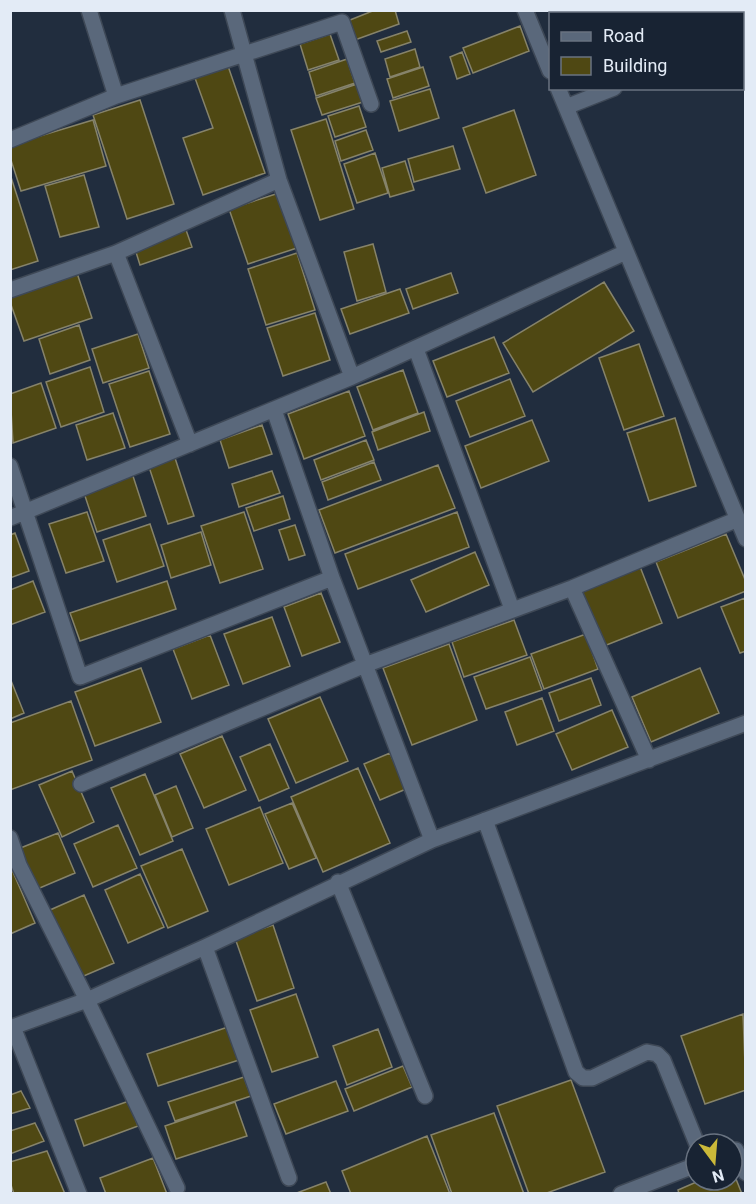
<svg xmlns="http://www.w3.org/2000/svg" width="756" height="1204" viewBox="0 0 756 1204" font-family="Roboto,sans-serif">
<style>
.building{fill:#4f4813;stroke:#86836a;stroke-width:1.5}
.lines{fill:none;stroke-linecap:round;stroke-linejoin:round}
.minor-casing{stroke:#3e4856;stroke-width:18}
.minor{stroke:#5a687b;stroke-width:15}
</style>
<rect width="100%" height="100%" fill="#212d3e"/>
<path class="building" d="M375 10H395L399 24 352 41 345 22Z
M520 26 529 51 473 73 463 48Z
M407 31 411 42 381 52 377 41Z
M330 34 339 60 308 70 300 44Z
M415 49 420 67 390 77 385 59Z
M462 52 470 74 457 79 450 57Z
M347 59 355 83 316 96 309 72Z
M228 66 265 173 203 195 183 138 213 128 195 78Z
M423 67 429 86 393 98 387 79Z
M357 84 363 102 322 115 316 98Z
M430 89 439 118 399 131 390 101Z
M140 100 174 204 127 219 93 115Z
M359 106 366 127 335 137 328 116Z
M514 110 536 175 486 193 463 128Z
M326 119 354 209 320 220 291 130Z
M93 120 106 166 21 191 10 157V145Z
M366 130 373 150 341 161 335 141Z
M453 146 460 169 414 182 408 159Z
M375 153 388 193 357 203 344 164Z
M405 161 414 190 390 197 382 168Z
M10 174 38 261 10 270Z
M84 175 99 227 60 237 45 186Z
M279 193 297 248 248 264 229 209Z
M185 227 192 247 140 265 135 249Z
M373 244 386 292 357 301 344 252Z
M297 253 315 310 266 325 248 269Z
M76 270 92 318 24 341 10 302V294Z
M451 273 458 293 413 309 406 289Z
M604 282 634 331 533 392 503 343Z
M400 289 409 313 350 334 341 309Z
M315 313 330 360 283 376 267 328Z
M79 325 90 360 50 374 39 339Z
M138 334 149 368 103 383 92 349Z
M494 337 509 373 447 397 433 361Z
M639 344 664 416 624 430 599 358Z
M90 367 104 412 61 427 46 382Z
M403 370 418 413 373 430 357 387Z
M149 371 170 434 130 447 109 384Z
M510 379 525 416 470 437 456 401Z
M41 383 56 428 13 443 10 394Z
M349 391 365 436 304 459 288 414Z
M424 412 430 431 378 450 372 432Z
M113 413 125 448 87 460 76 425Z
M675 418 696 486 649 501 627 433Z
M532 420 549 461 481 488 465 446Z
M262 425 272 454 229 468 220 440Z
M366 440 374 460 321 480 314 460Z
M175 458 194 516 168 524 149 467Z
M374 462 381 480 328 500 322 482Z
M438 465 455 508 335 553 319 510Z
M272 471 280 493 239 507 232 484Z
M132 473 146 516 97 532 83 490Z
M283 496 290 519 254 531 246 508Z
M87 512 104 561 66 573 49 524Z
M244 512 263 569 220 583 201 526Z
M457 512 469 547 358 589 345 554Z
M150 524 164 566 117 582 103 540Z
M295 525 305 555 289 560 279 530Z
M201 532 211 565 171 578 161 545Z
M15 533 29 571 10 578V535Z
M726 534 746 582V591L678 618 656 562Z
M475 552 489 585 426 612 411 580Z
M639 564 662 623 604 646 580 587Z
M33 581 45 612 10 625V590Z
M167 581 176 609 80 641 70 613Z
M321 593 340 642 302 656 284 607Z
M745 598 746 651 740 653 721 607Z
M272 617 290 666 243 684 224 634Z
M514 620 527 655 464 677 452 642Z
M586 634 598 669 544 689 531 654Z
M210 635 229 685 192 699 173 649Z
M449 644 477 720 412 745 383 668Z
M530 657 542 690 486 709 474 677Z
M141 668 161 722 95 746 75 692Z
M700 668 719 713 651 742 632 697Z
M10 678 24 713 10 719Z
M591 678 601 705 559 721 549 693Z
M320 697 348 761 296 783 268 719Z
M542 698 554 731 517 745 505 712Z
M71 701 92 760 10 790V723Z
M612 710 628 747 572 770 556 734Z
M222 736 246 790 204 808 180 754Z
M270 744 289 788 259 801 240 757Z
M390 753 406 789 380 800 364 764Z
M358 768 390 843 323 872 291 797Z
M72 771 94 822 62 837 39 785Z
M145 774 173 841 140 855 111 788Z
M176 786 193 828 172 837 155 795Z
M292 803 316 858 289 869 265 814Z
M260 807 283 863 229 885 206 829Z
M118 825 137 868 93 887 74 844Z
M58 833 75 873 35 890 18 849Z
M182 849 208 911 168 928 141 866Z
M10 865 35 923 10 934Z
M140 874 164 927 128 943 105 890Z
M84 895 114 963 79 978 50 910Z
M273 925 294 988 257 1001 235 938Z
M296 994 318 1057 272 1072 250 1010Z
M743 1014 746 1090 705 1104 681 1036Z
M228 1027 239 1060 158 1086 147 1054Z
M378 1029 392 1067 347 1085 333 1046Z
M403 1066 412 1087 354 1111 345 1089Z
M244 1077 251 1096 175 1121 168 1102Z
M571 1080 605 1172 544 1194H529L497 1106Z
M336 1081 348 1111 286 1134 274 1104Z
M21 1091 30 1108 10 1114V1095Z
M129 1101 138 1126 84 1146 75 1120Z
M235 1102 247 1136 176 1159 165 1126Z
M494 1113 524 1194H452L431 1135Z
M35 1123 44 1141 10 1154V1131Z
M427 1136 450 1194H351L342 1171Z
M47 1151 65 1194H14L10 1182V1162Z
M153 1158 167 1194H106L100 1178Z
M732 1169 742 1194H679L678 1190 701 1180H732Z
M326 1182 331 1194H294Z"/>
<g class="lines">
<defs>
<path id="minor" d="M89 10 116 96
M232 10 279 180 352 377
M525 10 550 71
M742 40 746 39
M558 88 746 539
M566 107 614 88
M10 140 116 96 342 22 371 104
M116 253 190 444
M10 290 116 253 279 180
M416 349 512 609
M274 410 332 578 432 840
M10 466 80 677 332 578
M10 518 352 377 626 252
M572 588 649 760
M81 784 365 665 572 588 738 519
M485 820 576 1072 583 1078H592L647 1052 657 1054 663 1060 697 1144
M10 838 19 865 87 1000 177 1188
M338 882 425 1096
M205 947 289 1178
M13 1027 79 1194
M10 1028 87 1000 205 947 432 840 746 723
M736 1150 746 1173
M621 1194 696 1165"/>
</defs>
<use href="#minor" class="minor-casing"/>
<use href="#minor" class="minor"/>
</g>
<rect width="756" height="1204" fill="none" stroke="#e3ebf6" stroke-width="24"/>
<rect x="549" y="12" width="195" height="78" fill="#182333" stroke="#697381" stroke-width="1.5"/>
<rect x="561" y="32" width="30" height="9" fill="#5a687b" stroke="#697381" stroke-width="1.5"/>
<text x="603" y="42" font-size="18" fill="#e3ebf6">Road</text>
<rect x="561" y="57" width="30" height="18" fill="#4f4813" stroke="#697381" stroke-width="1.5"/>
<text x="603" y="72" font-size="18" fill="#e3ebf6">Building</text>
<g transform="translate(714 1162) rotate(164)"><circle r="28" fill="#182333" stroke="#697381" stroke-width="1.5"/>
<path d="M0-4.5L10 22L0 15L-10 22Z" fill="#cbb939"/>
<text y="-9" font-size="16" font-weight="bold" text-anchor="middle" fill="#e3ebf6">N</text>
</g>
</svg>
